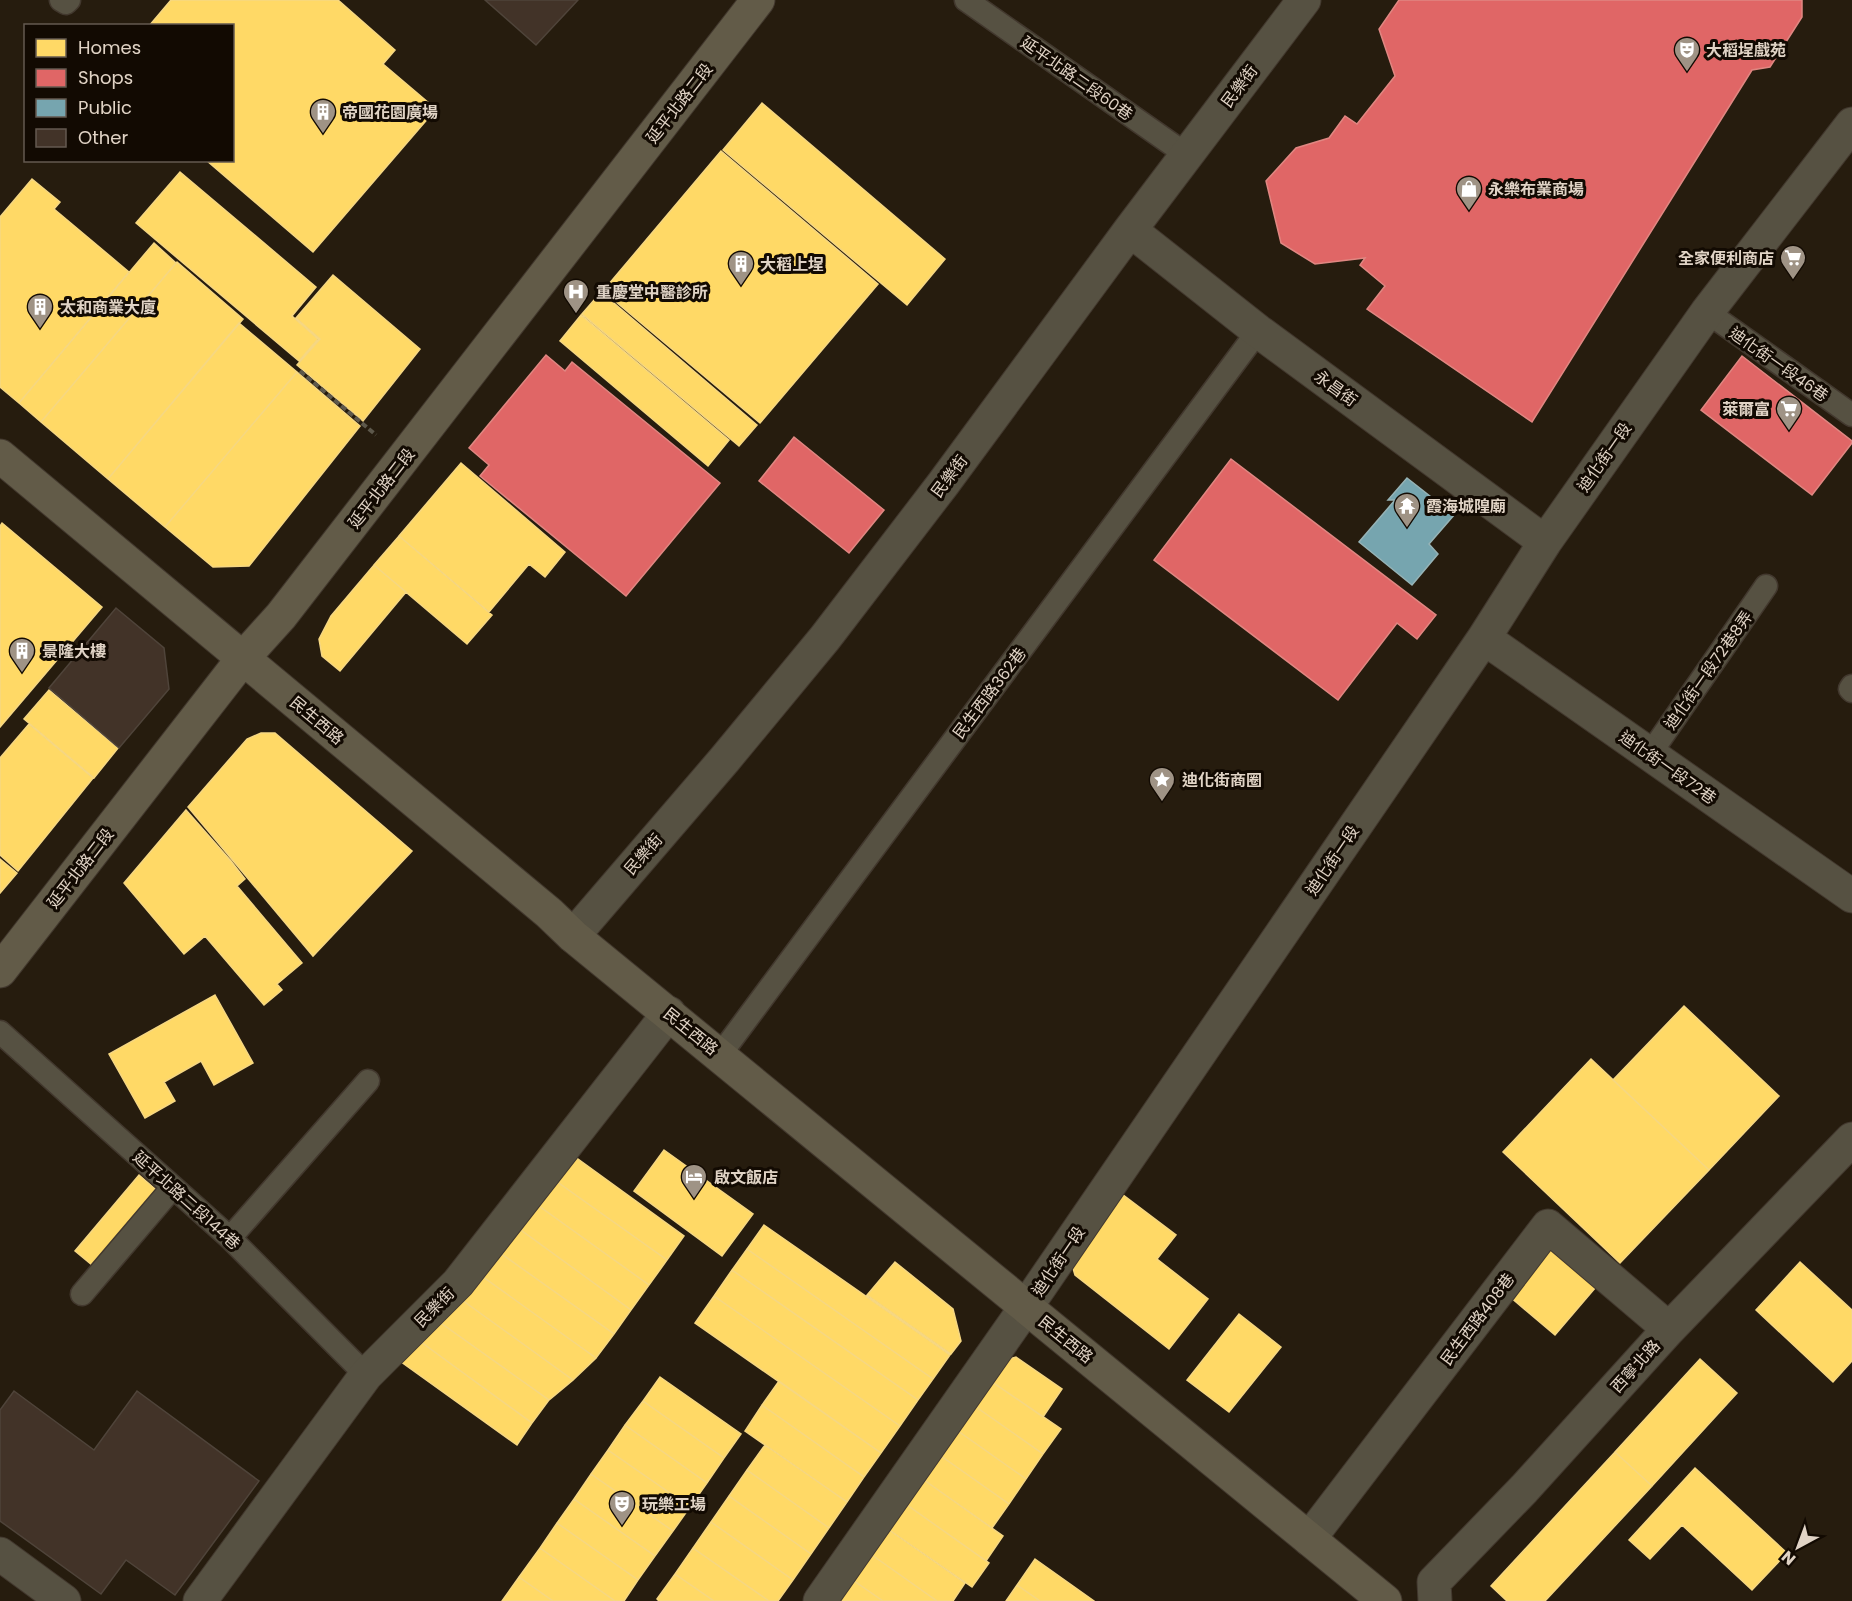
<svg xmlns="http://www.w3.org/2000/svg" width="1852" height="1601" viewBox="0 0 1852 1601" font-family="Poppins,'Noto Sans TC',sans-serif">
<style>
.homes{fill:#ffd966;stroke:#f6d782;stroke-width:1.5}
.shops{fill:#e06666;stroke:#e08782;stroke-width:1.5}
.public{fill:#76a5af;stroke:#96b3b6;stroke-width:1.5}
.building{fill:#423328;stroke:#4f443a;stroke-width:1.5}
.lines{fill:none;stroke-linecap:round;stroke-linejoin:round}
.lane-casing{stroke:#42382e;stroke-width:25}
.street-casing{stroke:#42382e;stroke-width:35}
.secondary-casing{stroke:#42382e;stroke-width:35}
.path{stroke:#5d584b;stroke-width:4;stroke-dasharray:6 3;stroke-linecap:butt}
.lane{stroke:#565142;stroke-width:22}
.street{stroke:#565142;stroke-width:33}
.secondary{stroke:#625b48;stroke-width:33}
.labels{text-anchor:middle;stroke-width:6;stroke-linejoin:round;paint-order:stroke}
.poi-label{font-size:16px;font-weight:bold;fill:#e0d3c5;stroke:#120a02;text-anchor:start}
.street-label{font-size:16px;fill:#e0d3c5;stroke:#120a02}
</style>
<rect width="100%" height="100%" fill="#261c0e"/>
<path class="homes" d="M171 0H338L395 50 383 64 436 109 313 252 206 160H232V26H149Z
M762 103 945 259 907 305 723 150Z
M721 151 878 284 760 423 603 291Z
M180 172 316 287 292 316 318 339 299 361 136 223Z
M32 179 60 202 54 209 129 272 19 403 0 387V217Z
M154 243 176 263 41 422 19 403Z
M177 262 243 319 108 479 41 422Z
M333 275 420 349 363 421 297 365 320 339 296 318Z
M601 292 757 425 739 446 582 314Z
M581 315 729 440 708 466 560 341Z
M239 323 297 372 165 527 108 479Z
M297 372 360 426 249 566 213 567 165 527Z
M461 463 565 552 545 577 529 564 489 612 399 536Z
M2 523 102 607 0 727V526Z
M399 536 492 615 467 644 374 565Z
M374 565 406 592 340 671 322 656 319 639 331 616Z
M49 690 118 748 94 778 24 719Z
M29 724 93 778 18 871 0 855V758Z
M261 733H275L412 851 313 956 188 807 247 739Z
M186 810 231 861 245 879 237 886 302 963 277 984 282 990 264 1005 205 936 184 954 124 883Z
M0 859 17 873 0 893Z
M215 995 253 1063 214 1085 201 1061 164 1082 175 1101 145 1118 109 1054Z
M1684 1006 1779 1096 1709 1170 1613 1080Z
M1591 1059 1709 1170 1620 1263 1503 1152Z
M664 1150 753 1214 722 1256 634 1191Z
M567 1151 684 1236 667 1260 549 1176Z
M139 1175 162 1195 98 1270 75 1251Z
M549 1176 667 1260 649 1285 532 1201Z
M1114 1188 1176 1235 1157 1259 1208 1299 1169 1349 1075 1275 1067 1248Z
M532 1201 649 1285 631 1310 514 1225Z
M1548 1224 1607 1274 1555 1335 1496 1285Z
M514 1225 631 1310 614 1334 496 1250Z
M764 1225 950 1355 933 1379 747 1249Z
M747 1249 933 1379 918 1400 732 1270Z
M496 1250 614 1334 596 1358 479 1274Z
M895 1262 953 1309 961 1341 951 1354 867 1295Z
M1800 1262 1852 1310V1361L1833 1382 1756 1310Z
M732 1270 918 1400 900 1426 714 1296Z
M479 1274 596 1358 573 1380 455 1295Z
M455 1295 573 1380 549 1400 431 1316Z
M714 1296 900 1426 881 1453 695 1323Z
M1239 1314 1281 1347 1229 1412 1187 1380Z
M431 1316 549 1400 532 1423 410 1334Z
M410 1334 532 1423 517 1445 390 1354Z
M1016 1357 1062 1389 1043 1417 985 1377 995 1363Z
M1700 1359 1737 1393 1652 1486 1615 1452Z
M660 1377 741 1434 724 1458 643 1401Z
M985 1377 1061 1429 1043 1454 969 1402Z
M779 1381 881 1453 864 1477 762 1405Z
M643 1401 724 1458 707 1483 625 1425Z
M969 1402 1043 1454 1026 1479 951 1426Z
M762 1405 864 1477 847 1502 745 1431Z
M625 1425 707 1483 690 1507 608 1450Z
M951 1426 1026 1479 1009 1504 934 1451Z
M765 1445 847 1502 829 1528 747 1470Z
M608 1450 690 1507 673 1531 591 1474Z
M934 1451 1009 1504 992 1528 917 1475Z
M1615 1452 1652 1486 1545 1601H1507L1491 1586Z
M1695 1468 1787 1553 1752 1590 1682 1525 1650 1559 1629 1540Z
M747 1470 829 1528 811 1554 729 1496Z
M591 1474 673 1531 655 1556 574 1499Z
M917 1475 1003 1536 986 1561 900 1500Z
M729 1496 811 1554 793 1580 711 1522Z
M574 1499 655 1556 638 1580 557 1523Z
M900 1500 989 1563 972 1587 882 1525Z
M711 1522 793 1580 778 1601H769L693 1548Z
M557 1523 638 1580 624 1601H615L540 1548Z
M882 1525 965 1583 953 1601H937L865 1550Z
M540 1548 615 1601H553L519 1577Z
M693 1548 769 1601H714L675 1574Z
M865 1550 937 1601H883L847 1576Z
M1035 1559 1094 1601H1040L1017 1585Z
M675 1574 714 1601H659L657 1599Z
M847 1576 883 1601H829Z
M519 1577 553 1601H502Z
M1017 1585 1040 1601H1006Z"/>
<path class="shops" d="M1399 0H1802V17L1770 67 1752 70 1532 422 1367 309 1385 286 1360 265 1365 258 1315 264 1281 243 1266 181 1296 148 1329 138 1345 116 1357 124 1395 76 1379 29Z
M546 355 565 371 572 362 720 483 626 596 480 476 489 465 469 448Z
M1742 356 1852 441V443L1812 495 1701 410Z
M794 437 884 510 849 553 759 481Z
M1231 459 1436 615 1417 639 1397 623 1338 700 1154 560Z"/>
<path class="public" d="M1407 478 1454 515 1429 544 1438 554 1412 585 1359 542 1395 500H1388Z"/>
<path class="building" d="M485 0H578L536 45Z
M116 608 164 648 169 689 119 748 49 688Z
M14 1391 94 1450 137 1391 259 1481 175 1595 126 1560 101 1594 0 1521V1410Z"/>
<g class="lines">
<defs>
<path id="lane" d="M61 0 66 3 69 0
M966 0 1187 155
M1707 312 1852 415
M1852 686 1850 689 1852 691
M1650 754 1766 586
M0 1032 230 1238 366 1375
M720 1055 1258 331
M230 1238 368 1081
M82 1294 173 1187"/>
<path id="street" d="M1130 230 1258 331 1545 542
M1484 638 1852 896
M573 936 725 759 825 638 943 484 1130 230 1304 0
M1309 1539 1548 1226 1669 1329
M0 1554 64 1601
M200 1601 366 1375 458 1283 669 1013
M820 1601 1026 1307 1484 638 1545 542 1707 312 1852 124
M1435 1601 1434 1582 1524 1489 1669 1329 1852 1139"/>
<path id="secondary" d="M0 456 549 913 573 936 1385 1601
M0 971 244 657 281 616 758 0"/>
</defs>
<use href="#lane" class="lane-casing"/>
<use href="#street" class="street-casing"/>
<use href="#secondary" class="secondary-casing"/>
<path class="path" d="M300 371 376 435"/>
<use href="#lane" class="lane"/>
<use href="#street" class="street"/>
<use href="#secondary" class="secondary"/>
</g>
<defs>
<symbol id="theatre-pin" viewBox="-11 -11 22 30"><path d="M0 17L-7.5 6A9.5 9.5 0 1 1 7.5 6Z" fill="#9f9385" stroke="#120a02"/><path d="M-5-5.5Q0-4 5-5.5V0Q5 5 0 6Q-5 5-5 0ZM-3.3-2.5H-1v1.5H-3.3ZM1-2.5H3.3v1.5H1ZM-2.8 1Q0 5.5 2.8 1Z" fill="#fff"/></symbol>
<symbol id="building-pin" viewBox="-11 -11 22 30"><path d="M0 17L-7.5 6A9.5 9.5 0 1 1 7.5 6Z" fill="#9f9385" stroke="#120a02"/><path d="M-4-6H4V6H1V3H-1V6H-4ZM-2.5-4.3h1.7v1.8h-1.7ZM.8-4.3h1.7v1.8H.8ZM-2.5-1h1.7V.8h-1.7ZM.8-1h1.7V.8H.8Z" fill="#fff"/></symbol>
<symbol id="shop-pin" viewBox="-11 -11 22 30"><path d="M0 17L-7.5 6A9.5 9.5 0 1 1 7.5 6Z" fill="#9f9385" stroke="#120a02"/><path d="M-5-2.5h2.3a2.7 3.5 0 0 1 5.4 0H5L5.5 6h-11ZM-1.5-2.5h3a1.5 2.3 0 0 0-3 0Z" fill="#fff"/></symbol>
<symbol id="supermarket-pin" viewBox="-11 -11 22 30"><path d="M0 17L-7.5 6A9.5 9.5 0 1 1 7.5 6Z" fill="#9f9385" stroke="#120a02"/><path d="M-6-5.5h2.5l.6 2H6L4.5 2H-2.5L-4.4-4H-6ZM-1.5 3.2a1.3 1.3 0 1 0 .1 0ZM3 3.2a1.3 1.3 0 1 0 .1 0Z" fill="#fff"/></symbol>
<symbol id="hospital-pin" viewBox="-11 -11 22 30"><path d="M0 17L-7.5 6A9.5 9.5 0 1 1 7.5 6Z" fill="#9f9385" stroke="#120a02"/><path d="M-5-5h3v3.5h4V-5h3V5h-3V1.5h-4V5h-3Z" fill="#fff"/></symbol>
<symbol id="temple-pin" viewBox="-11 -11 22 30"><path d="M0 17L-7.5 6A9.5 9.5 0 1 1 7.5 6Z" fill="#9f9385" stroke="#120a02"/><path d="M0-6L5-2H3V0L6.5 2.5H4V6H1.5V3h-3V6H-4V2.5H-6.5L-3 0V-2H-5Z" fill="#fff"/></symbol>
<symbol id="sight-pin" viewBox="-11 -11 22 30"><path d="M0 17L-7.5 6A9.5 9.5 0 1 1 7.5 6Z" fill="#9f9385" stroke="#120a02"/><path d="M0-6L1.8-2.2L6-1.7L2.9 1.2L3.7 5.4L0 3.3L-3.7 5.4L-2.9 1.2L-6-1.7L-1.8-2.2Z" fill="#fff"/></symbol>
<symbol id="hotel-pin" viewBox="-11 -11 22 30"><path d="M0 17L-7.5 6A9.5 9.5 0 1 1 7.5 6Z" fill="#9f9385" stroke="#120a02"/><path d="M-6-4.5h1.5V1H6V5H4.5V3h-9V5H-6ZM-4 0a1.8 1.8 0 1 1 3.6 0ZM.5 0V-2.5h3Q6-2.5 6 0Z" fill="#fff"/></symbol>
</defs>
<g fill-rule="evenodd">
<use href="#theatre-pin" x="1672" y="35" width="30" height="40"/>
<use href="#building-pin" x="308" y="97" width="30" height="40"/>
<use href="#shop-pin" x="1454" y="174" width="30" height="40"/>
<use href="#supermarket-pin" x="1778" y="243" width="30" height="40"/>
<use href="#building-pin" x="726" y="249" width="30" height="40"/>
<use href="#hospital-pin" x="561" y="277" width="30" height="40"/>
<use href="#building-pin" x="25" y="292" width="30" height="40"/>
<use href="#supermarket-pin" x="1774" y="394" width="30" height="40"/>
<use href="#temple-pin" x="1392" y="491" width="30" height="40"/>
<use href="#building-pin" x="7" y="636" width="30" height="40"/>
<use href="#sight-pin" x="1147" y="765" width="30" height="40"/>
<use href="#hotel-pin" x="679" y="1162" width="30" height="40"/>
<use href="#theatre-pin" x="607" y="1489" width="30" height="40"/>
</g>
<g class="labels">
<g class="poi-label">
<text x="1706" y="56">大稻埕戲苑</text>
<text x="342" y="118">帝國花園廣場</text>
<text x="1488" y="195">永樂布業商場</text>
<text x="1774" y="264" text-anchor="end">全家便利商店</text>
<text x="760" y="270">大稻上埕</text>
<text x="596" y="298">重慶堂中醫診所</text>
<text x="60" y="313">太和商業大廈</text>
<text x="1770" y="415" text-anchor="end">萊爾富</text>
<text x="1426" y="512">霞海城隍廟</text>
<text x="42" y="657">景隆大樓</text>
<text x="1182" y="786">迪化街商圈</text>
<text x="714" y="1183">啟文飯店</text>
<text x="642" y="1510">玩樂工場</text>
</g>
<g class="street-label">
<text transform="translate(1077 78) rotate(35)" y="6">延平北路二段60巷</text>
<text transform="translate(1239 86) rotate(-53)" y="6">民樂街</text>
<text transform="translate(679 103) rotate(-52)" y="6">延平北路二段</text>
<text transform="translate(1779 364) rotate(35)" y="6">迪化街一段46巷</text>
<text transform="translate(1336 388) rotate(36)" y="6">永昌街</text>
<text transform="translate(1604 457) rotate(-55)" y="6">迪化街一段</text>
<text transform="translate(949 476) rotate(-53)" y="6">民樂街</text>
<text transform="translate(381 488) rotate(-52)" y="6">延平北路二段</text>
<text transform="translate(1708 670) rotate(-55)" y="6">迪化街一段72巷8弄</text>
<text transform="translate(989 693) rotate(-53)" y="6">民生西路362巷</text>
<text transform="translate(317 720) rotate(40)" y="6">民生西路</text>
<text transform="translate(1668 767) rotate(35)" y="6">迪化街一段72巷</text>
<text transform="translate(643 854) rotate(-49)" y="6">民樂街</text>
<text transform="translate(1332 860) rotate(-56)" y="6">迪化街一段</text>
<text transform="translate(80 868) rotate(-52)" y="6">延平北路二段</text>
<text transform="translate(691 1031) rotate(39)" y="6">民生西路</text>
<text transform="translate(187 1200) rotate(42)" y="6">延平北路二段144巷</text>
<text transform="translate(1058 1261) rotate(-56)" y="6">迪化街一段</text>
<text transform="translate(434 1307) rotate(-45)" y="6">民樂街</text>
<text transform="translate(1477 1319) rotate(-53)" y="6">民生西路408巷</text>
<text transform="translate(1066 1339) rotate(39)" y="6">民生西路</text>
<text transform="translate(1635 1366) rotate(-48)" y="6">西寧北路</text>
</g>
</g>
<rect x="24" y="24" width="210" height="138" fill="#120a02" stroke="#645a50" stroke-width="1.5"/>
<rect x="36" y="39" width="30" height="18" fill="#ffd966" stroke="#645a50" stroke-width="1.5"/>
<text x="78" y="54" font-size="18" fill="#e0d3c5">Homes</text>
<rect x="36" y="69" width="30" height="18" fill="#e06666" stroke="#645a50" stroke-width="1.5"/>
<text x="78" y="84" font-size="18" fill="#e0d3c5">Shops</text>
<rect x="36" y="99" width="30" height="18" fill="#76a5af" stroke="#645a50" stroke-width="1.5"/>
<text x="78" y="114" font-size="18" fill="#e0d3c5">Public</text>
<rect x="36" y="129" width="30" height="18" fill="#423328" stroke="#645a50" stroke-width="1.5"/>
<text x="78" y="144" font-size="18" fill="#e0d3c5">Other</text>
<g transform="translate(1798 1547) rotate(221)" stroke="#120a02" stroke-width="4.5" paint-order="stroke">
<path d="M0-4.5L10 22L0 15L-10 22Z" fill="#e0d3c5"/>
<text y="-9" font-size="16" font-weight="bold" text-anchor="middle" fill="#e0d3c5">N</text>
</g>
</svg>
